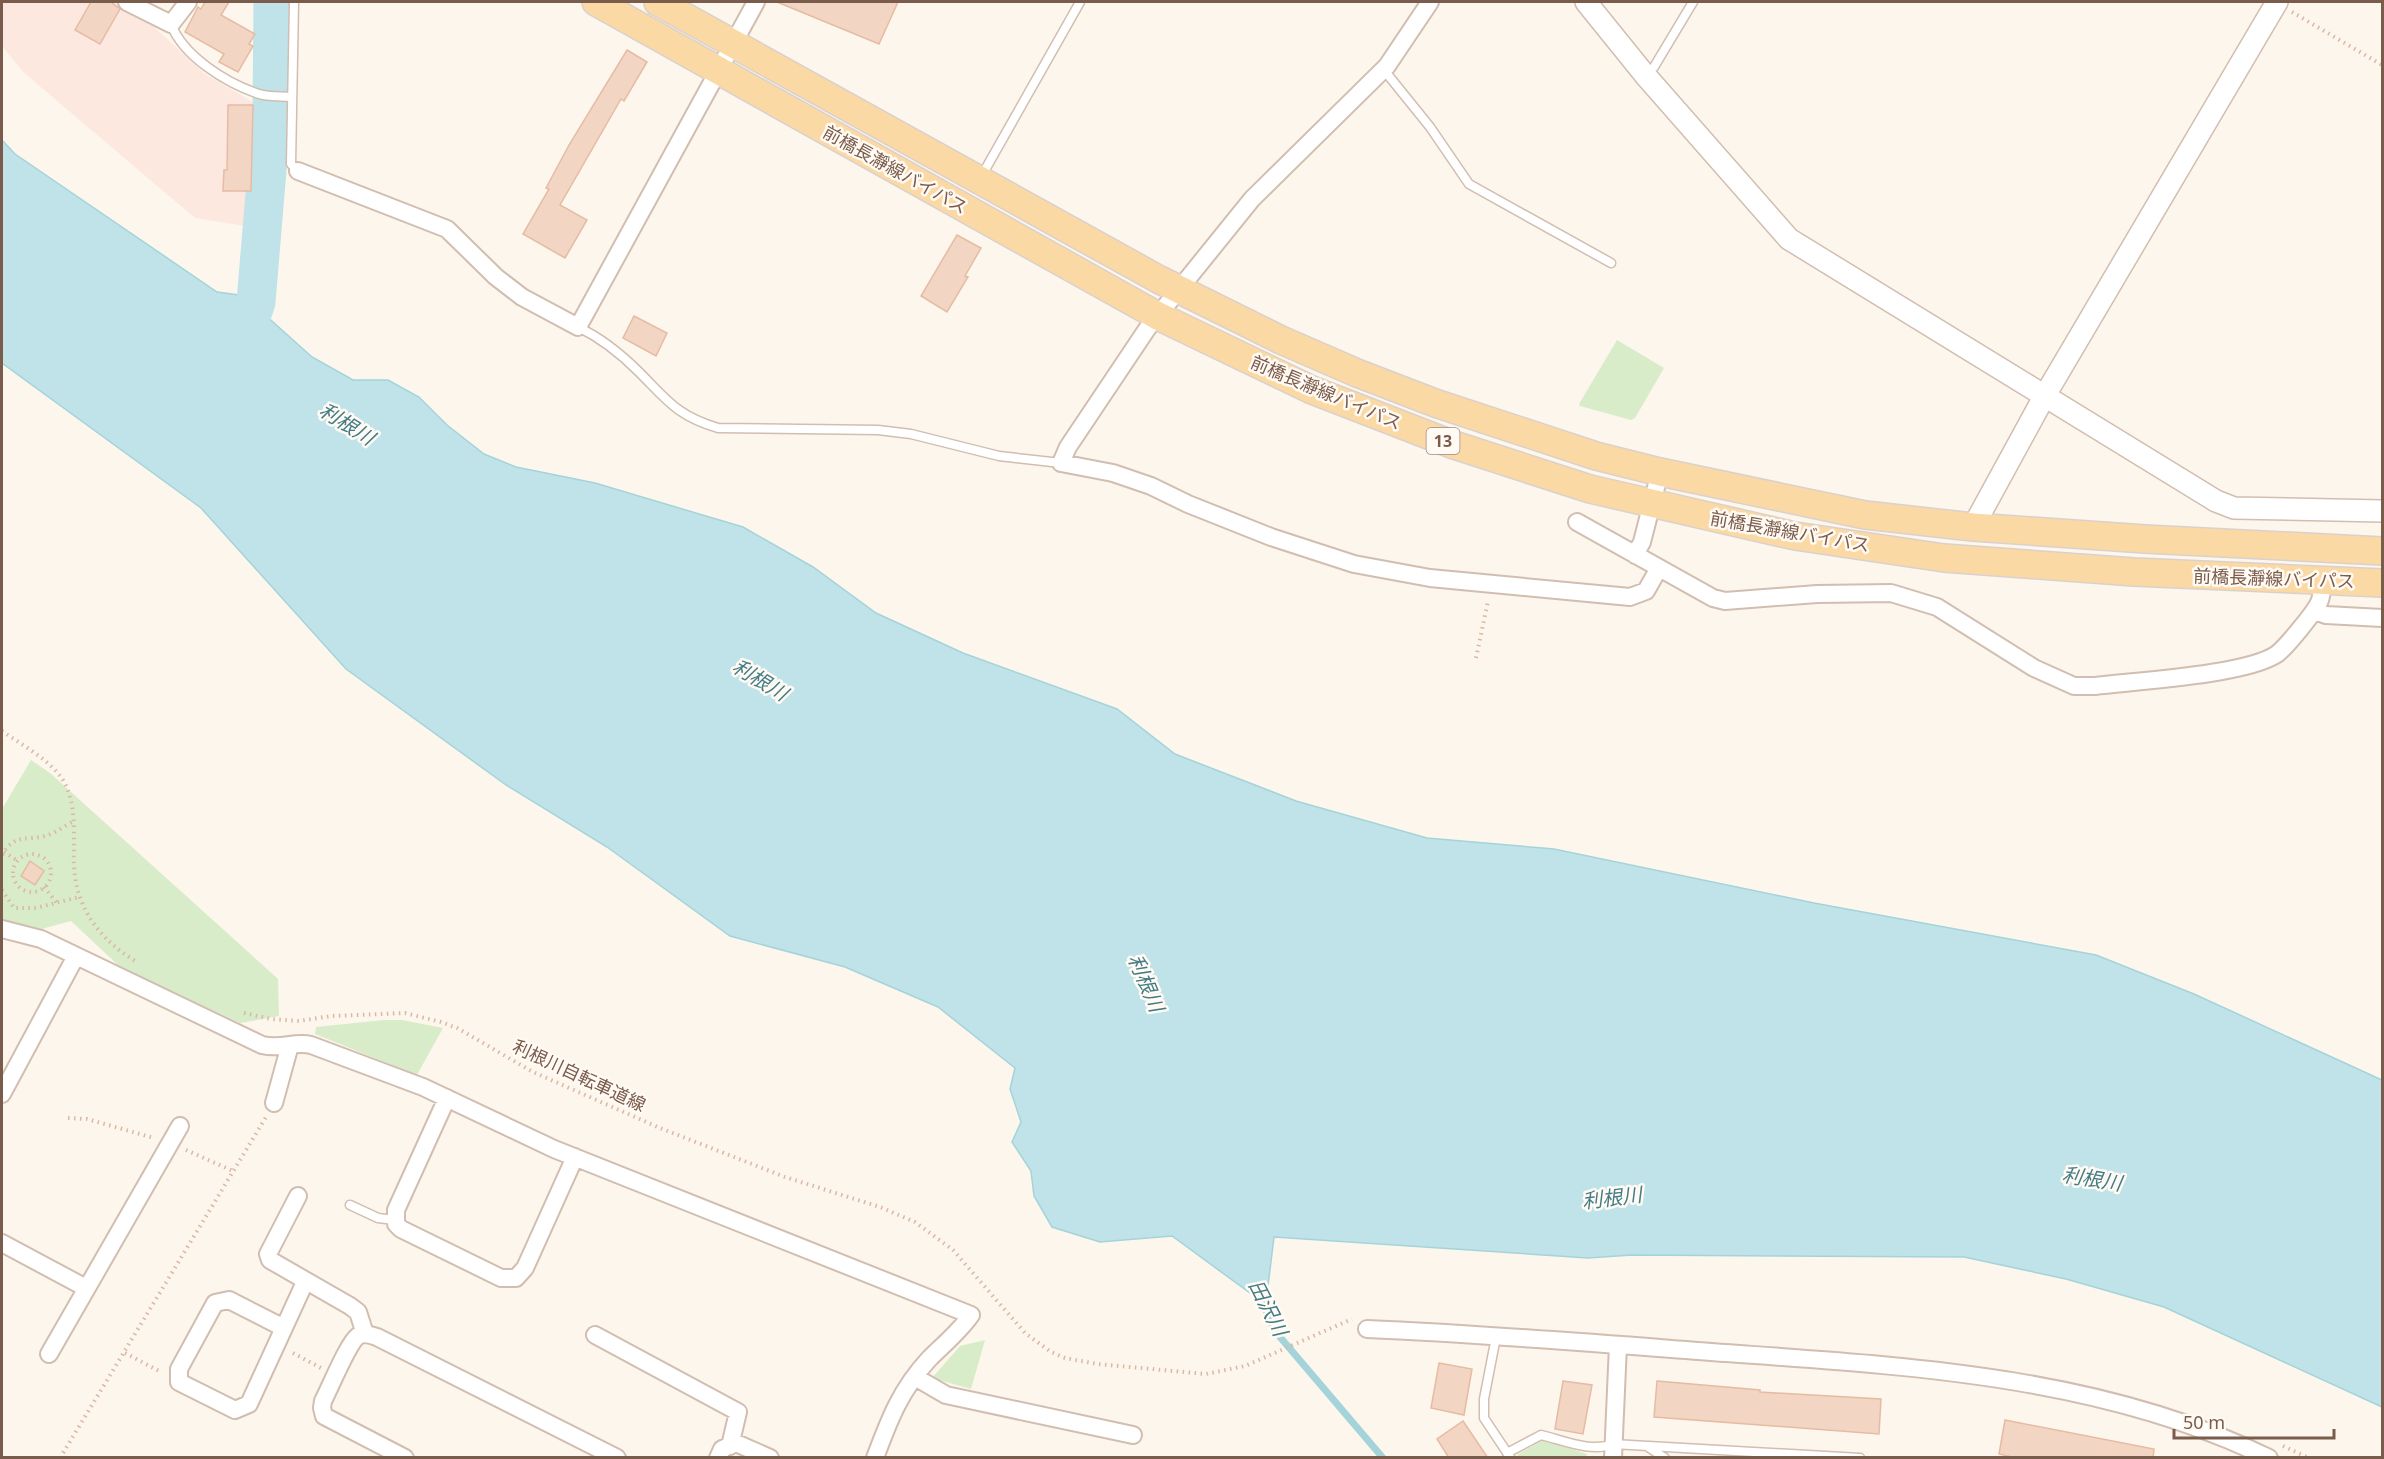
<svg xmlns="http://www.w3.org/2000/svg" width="2384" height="1459" viewBox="0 0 2384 1459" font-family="'Noto Sans','Noto Sans JP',sans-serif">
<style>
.commercial{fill:#fde8e0}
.green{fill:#d8ecc9}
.water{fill:#bfe3e8;stroke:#a5d3da;stroke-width:1.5}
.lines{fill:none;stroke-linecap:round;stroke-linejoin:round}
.stream{stroke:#a5d3da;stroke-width:7}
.river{stroke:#bfe3e8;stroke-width:39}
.building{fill:#f3d5c3;stroke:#e6bba3;stroke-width:1.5}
.service-casing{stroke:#d1beb0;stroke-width:11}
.minor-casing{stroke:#d1beb0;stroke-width:20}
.tertiary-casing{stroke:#d1beb0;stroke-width:24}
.primary-casing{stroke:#dad1cd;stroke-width:30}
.path{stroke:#d9b8a5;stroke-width:4;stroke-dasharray:1.5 4.5;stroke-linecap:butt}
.service{stroke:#fff;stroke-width:8}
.minor{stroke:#fff;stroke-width:16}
.tertiary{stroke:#fff;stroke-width:21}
.primary{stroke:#fbd9a5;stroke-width:27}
.labels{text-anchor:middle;stroke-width:5;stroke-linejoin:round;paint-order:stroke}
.shield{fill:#fffaf3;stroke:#a28b7f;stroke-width:1.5}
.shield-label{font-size:16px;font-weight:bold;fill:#7a5c4d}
.street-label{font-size:18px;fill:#7a5c4d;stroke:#fffaf3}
.water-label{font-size:20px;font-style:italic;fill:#437c86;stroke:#fffaf3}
</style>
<rect width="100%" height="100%" fill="#fdf6ec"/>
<path class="commercial" d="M2 2H113L152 25 205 74 258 105 251 227 195 218 23 72 2 46Z"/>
<path class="green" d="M1617 340 1664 368 1635 418 1631 420 1580 406 1579 404Z
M31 760 50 773 278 979 279 1016 240 1023 120 967 71 921 38 930 2 922V809Z
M384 1020H402L443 1028 417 1075 315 1034 316 1027Z
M985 1340 971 1389 932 1378 960 1346Z
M1543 1440 1587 1454 1586 1457 1519 1458 1517 1455Z"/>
<path class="water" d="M2 140 15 154 217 292 239 295 256 302 263 313 312 357 353 380H388L419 397 447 425 484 454 516 467 595 483 743 527 813 567 876 613 963 653 1117 709 1175 754 1296 801 1427 838 1554 849 1814 903 2096 955 2194 994 2382 1080V1407L2164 1307 2066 1279 1964 1257 1632 1255 1588 1258 1274 1237 1268 1286 1260 1292 1250 1293 1172 1236 1100 1242 1052 1227 1034 1196 1031 1171 1012 1142 1021 1122 1010 1089 1015 1068 938 1007 845 967 730 936 607 847 506 785 346 669 201 508 2 363Z"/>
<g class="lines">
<path class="stream" d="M1256 1285 1274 1330 1383 1458"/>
<path class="river" d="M244 354 245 335 256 302 272 110 273 2"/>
</g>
<path class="building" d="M91 2H111L120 9 100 44 75 30Z
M205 2H229L221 15 255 34 249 44 253 46 238 72 219 62 224 54 185 32 198 7 201 9Z
M777 2H898L879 44Z
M627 50 647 62 624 101 621 99 560 205 587 220 565 258 523 234 549 189 546 188 569 145Z
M228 105H253L251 191H223L224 170H227Z
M957 235 981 248 965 276 968 277 947 312 921 296Z
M634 316 667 333 656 356 623 338Z
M30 861 44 871 35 885 21 876Z
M1439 1363 1472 1369 1464 1415 1431 1408Z
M1563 1381 1592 1385 1583 1434 1555 1429Z
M1657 1381 1760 1390V1392L1881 1399 1879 1434 1654 1417Z
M2005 1420 2154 1449 2153 1458H2016L1999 1454Z
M1463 1421 1488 1458H1449L1437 1439Z"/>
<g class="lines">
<defs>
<path id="service" d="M294 2 291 164 298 171
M171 24C183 56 226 83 259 94 268 97 281 96 291 97
M1384 70 1430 127 1469 184 1611 263
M1645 75 1654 67 1693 2
M981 177 1080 2
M578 327C601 338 621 354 639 372 667 400 677 416 718 428L878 430 911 434 999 456 1061 463
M350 1205 378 1218 395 1220
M1496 1337 1484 1399V1418L1510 1457
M1648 1447 1665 1458
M1507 1453 1541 1435C1563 1440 1591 1453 1613 1444L1860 1458"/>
<path id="minor" d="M127 2 171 24 188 2
M1430 2 1387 66 1252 199 1147 329 1068 447 1061 463 1113 473 1151 486 1188 504 1271 537 1354 564 1430 578 1630 597 1646 591 1659 568
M298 171 447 229 496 277 522 297 578 327 756 2
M1577 522 1713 598 1725 601 1817 594 1891 593 1937 607 2034 668 2074 686H2095C2136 681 2246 675 2277 654 2286 647 2317 610 2320 600 2322 594 2322 587 2322 582
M1635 555 1642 542 1660 472
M2315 611 2326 615 2382 618
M2 929 41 939 262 1045C282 1050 293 1041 311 1045L423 1087 554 1149 971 1315C959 1332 944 1344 929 1359 901 1389 889 1420 875 1458
M2 1094 76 956
M447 1098 396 1210V1224L401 1229 501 1278H516L525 1268 575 1157
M274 1103 290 1045
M298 1196 268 1254 270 1260 350 1306 358 1312 365 1334
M2 1243 86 1288
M284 1328 229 1300 215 1303 179 1369V1382L235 1410 249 1404 305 1282
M1367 1329C1486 1334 1606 1344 1725 1353 1908 1366 2101 1376 2269 1458
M595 1335 738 1412 730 1446
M49 1354 180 1126
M915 1377 946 1395 1133 1435
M405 1458 324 1416 322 1408 323 1401C330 1388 348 1343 358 1336 364 1332 371 1335 377 1337L617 1458
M718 1458 722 1449 736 1443 770 1458
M1613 1458 1618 1345"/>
<path id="tertiary" d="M1586 2 1645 75 1789 239 2216 501 2234 508 2382 511
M1973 527 2044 397 2277 2"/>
<path id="primary" d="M596 2 1158 316 1312 390 1454 445 1590 489 1795 536 1944 558 2134 572 2382 583
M658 2 1158 279 1281 340 1357 373 1435 403 1596 456 1660 472 1865 515 1973 527 2145 539 2382 551"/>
</defs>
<use href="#service" class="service-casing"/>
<use href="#minor" class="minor-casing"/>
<use href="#tertiary" class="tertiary-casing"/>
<use href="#primary" class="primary-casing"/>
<path class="path" d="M2292 12 2382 65
M1476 658 1488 601
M2 731C23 746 57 763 67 788 77 813 73 841 74 866 76 909 101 941 137 962
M4 852 18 861
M13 873a19 19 0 1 1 38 0a19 19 0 1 1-38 0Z
M2 855C15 832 27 842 48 835 57 832 66 825 74 821
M44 887 57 903
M2 890 14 908H36L79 897
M244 1013 271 1019 299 1021 331 1016 405 1013 441 1022 457 1028 533 1072 660 1128 785 1177 880 1207 915 1222 953 1250 1025 1333 1051 1352 1065 1358 1097 1364 1206 1374 1245 1366 1352 1319
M68 1118 87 1119 154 1138
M186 1150 233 1171
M125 1353 161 1372
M293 1353 321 1368
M2283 1446 2309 1458
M60 1458 266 1117"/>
<use href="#service" class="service"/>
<use href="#minor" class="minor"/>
<use href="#tertiary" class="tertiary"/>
<use href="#primary" class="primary"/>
</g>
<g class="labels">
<rect class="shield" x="1426.5" y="428" width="33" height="26" rx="4.5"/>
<g class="shield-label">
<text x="1443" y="447">13</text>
</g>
<g class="street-label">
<text transform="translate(895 170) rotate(29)" y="6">前橋長瀞線バイパス</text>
<text transform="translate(1326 393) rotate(23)" y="6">前橋長瀞線バイパス</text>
<text transform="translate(1790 532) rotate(10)" y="6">前橋長瀞線バイパス</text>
<text transform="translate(2274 579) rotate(2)" y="6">前橋長瀞線バイパス</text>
<text transform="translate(579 1076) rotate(25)" y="6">利根川自転車道線</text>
</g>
<g class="water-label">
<text transform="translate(347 424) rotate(32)" y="7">利根川</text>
<text transform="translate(760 680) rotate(31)" y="7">利根川</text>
<text transform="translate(1146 983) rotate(67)" y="7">利根川</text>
<text transform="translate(2092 1179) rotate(9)" y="7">利根川</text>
<text transform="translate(1612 1198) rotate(-7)" y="7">利根川</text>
<text transform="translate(1268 1308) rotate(63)" y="7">田沢川</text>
</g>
</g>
<rect width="2384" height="1459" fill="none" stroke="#7a5c4d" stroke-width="6"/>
<path d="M2174 1429v9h160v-9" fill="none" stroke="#7a5c4d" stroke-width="3"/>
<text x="2183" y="1429" font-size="18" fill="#7a5c4d" stroke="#fffaf3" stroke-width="4.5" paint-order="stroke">50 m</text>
</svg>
